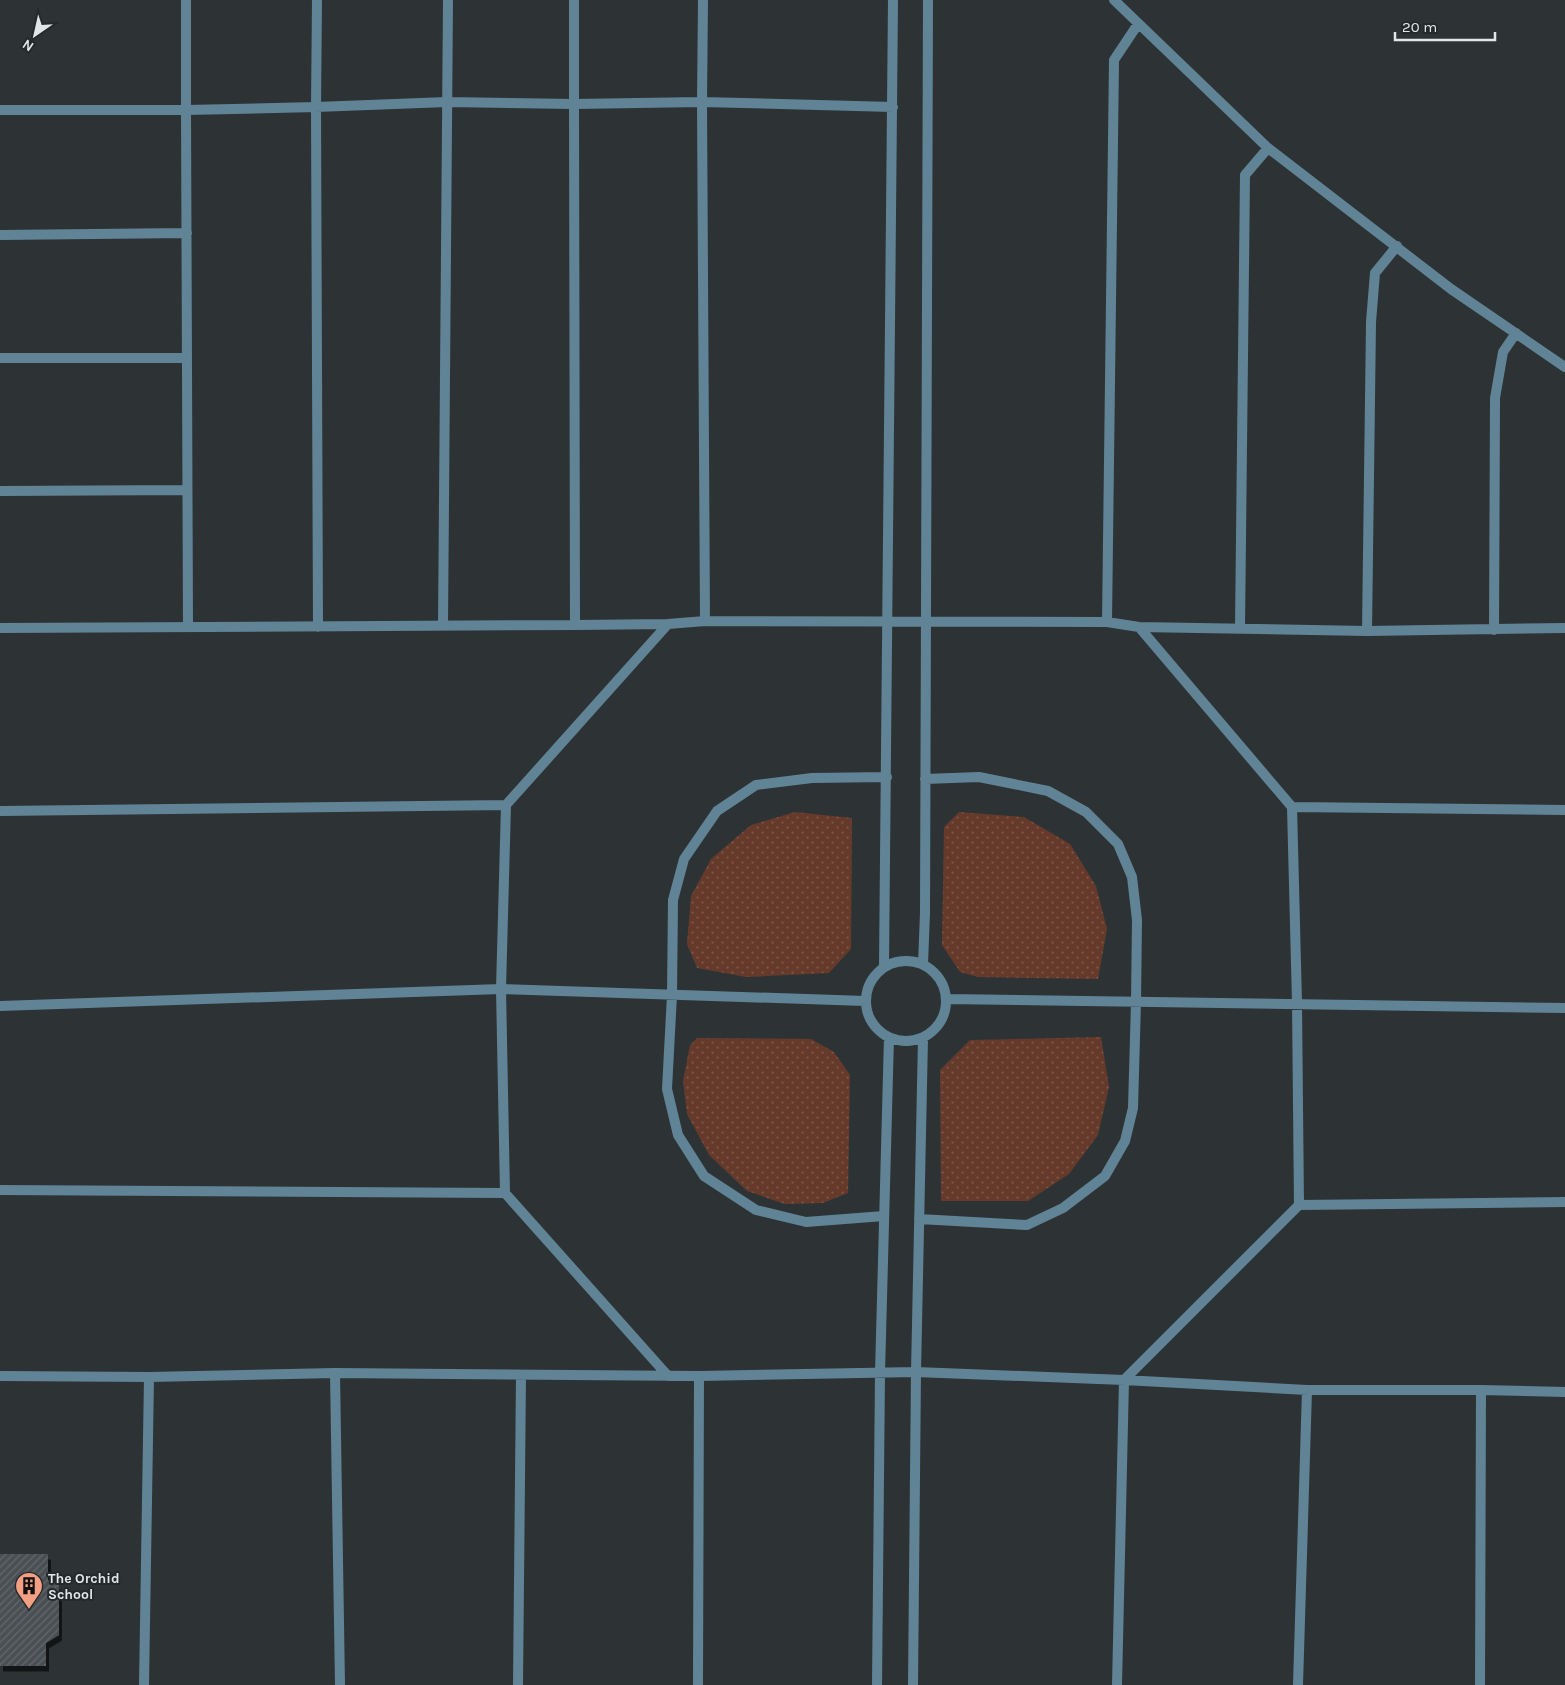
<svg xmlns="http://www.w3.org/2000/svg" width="1565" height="1685" viewBox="0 0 1565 1685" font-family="Karla,sans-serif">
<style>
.grass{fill:url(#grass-dots)}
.building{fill:url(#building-hatch);filter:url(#shadow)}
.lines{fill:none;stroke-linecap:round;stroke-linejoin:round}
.street{stroke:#608496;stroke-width:10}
.labels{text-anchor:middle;stroke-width:4;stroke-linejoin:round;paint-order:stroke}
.poi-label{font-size:14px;font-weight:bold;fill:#e2e6e7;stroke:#24292b;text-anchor:start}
</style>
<defs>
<pattern id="grass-dots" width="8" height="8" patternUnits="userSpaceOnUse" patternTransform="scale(1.25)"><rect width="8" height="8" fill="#663a2b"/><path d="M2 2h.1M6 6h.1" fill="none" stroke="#7c564a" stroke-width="1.8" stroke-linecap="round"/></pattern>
<pattern id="building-hatch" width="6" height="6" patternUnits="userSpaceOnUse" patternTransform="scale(1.25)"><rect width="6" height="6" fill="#494f52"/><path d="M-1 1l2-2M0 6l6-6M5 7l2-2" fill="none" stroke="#63686b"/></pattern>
<filter id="shadow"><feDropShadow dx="3" dy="5.5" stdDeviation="0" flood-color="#0009"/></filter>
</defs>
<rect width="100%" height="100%" fill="#2d3335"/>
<path class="grass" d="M795 812 852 818 851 949 829 973 746 977 697 968 687 944 691 896 711 859 751 825Z
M959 812 1024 817 1070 844 1096 886 1107 929 1098 979 978 977 960 972 942 945 944 827Z
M1101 1037 1109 1087 1098 1135 1069 1174 1028 1201H941L940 1070 970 1040Z
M697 1038 811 1039 834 1052 850 1075 848 1193 823 1203 785 1204 747 1191 709 1155 687 1114 683 1081 690 1045Z"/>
<path class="building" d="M0 1554H48V1580L59 1585V1635L46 1643V1666H0Z"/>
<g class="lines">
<path class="street" d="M1114 0 1268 148 1451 289 1565 367
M0 110H186V0
M0 235 187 233
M0 358H187
M0 491 187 490
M705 621 702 102 893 107
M1107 622 1114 60 1138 24
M575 625 574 104 702 102 703 0
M443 626 448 0
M188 627 186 110 316 107 317 0
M318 627 316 107 447 102 574 104V0
M1139 627 1292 807
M0 628 575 625 668 624
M1240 628 1245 175 1268 148
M1494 630 1495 398 1503 352 1516 333
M1367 631 1371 322 1375 273 1397 246
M1565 810 1292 807 1297 1003 1299 1205 1565 1202
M0 811 506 805
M866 1001a40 40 0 1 1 80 0a40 40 0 1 1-80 0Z
M923 964 925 913 928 0
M884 966 893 0
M947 999 1565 1008
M0 1006 501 989 865 1001
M0 1190 505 1193
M884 1216 806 1222 756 1210 704 1176 678 1135 667 1089 672 995 673 900 684 859 717 811 756 785 812 778 887 777
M919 1219 1027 1225 1063 1208 1105 1176 1125 1141 1133 1108 1136 1002 1137 920 1132 877 1118 844 1086 812 1048 791 979 777 925 779
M335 1373 340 1685
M0 1376 149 1377 144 1685
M668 1376 505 1193 501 989 506 805 668 624 705 621 1107 622 1139 627 1367 631 1565 628
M149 1377 335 1373 699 1376 916 1372 1124 1380 1307 1390H1481L1565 1392
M518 1685 521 1375
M698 1685 699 1376
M877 1685 880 1373 889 1037
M913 1685 916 1372 923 1038
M1117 1685 1124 1380 1299 1205
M1298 1685 1307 1390
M1480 1685 1481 1390"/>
</g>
<defs>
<symbol id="building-pin" viewBox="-11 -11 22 30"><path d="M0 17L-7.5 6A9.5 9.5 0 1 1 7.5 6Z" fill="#f39f83" stroke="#24292b"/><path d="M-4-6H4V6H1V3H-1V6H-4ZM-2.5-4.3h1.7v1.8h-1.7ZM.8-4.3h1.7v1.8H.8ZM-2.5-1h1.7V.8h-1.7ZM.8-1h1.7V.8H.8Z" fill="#111"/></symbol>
</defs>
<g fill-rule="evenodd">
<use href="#building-pin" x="13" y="1570" width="32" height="43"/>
</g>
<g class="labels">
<g class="poi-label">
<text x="48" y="1583">The Orchid<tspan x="48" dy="16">School</tspan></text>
</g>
</g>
<g transform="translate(35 35) rotate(214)" stroke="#24292b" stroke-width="4" paint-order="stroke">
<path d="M0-4L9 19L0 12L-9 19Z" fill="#e2e6e7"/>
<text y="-8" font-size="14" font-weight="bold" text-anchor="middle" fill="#e2e6e7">N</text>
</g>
<path d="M1395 32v8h100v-8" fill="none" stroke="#e2e6e7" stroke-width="2.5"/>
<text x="1402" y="32" font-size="15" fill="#e2e6e7" stroke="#24292b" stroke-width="4" paint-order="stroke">20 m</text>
</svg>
